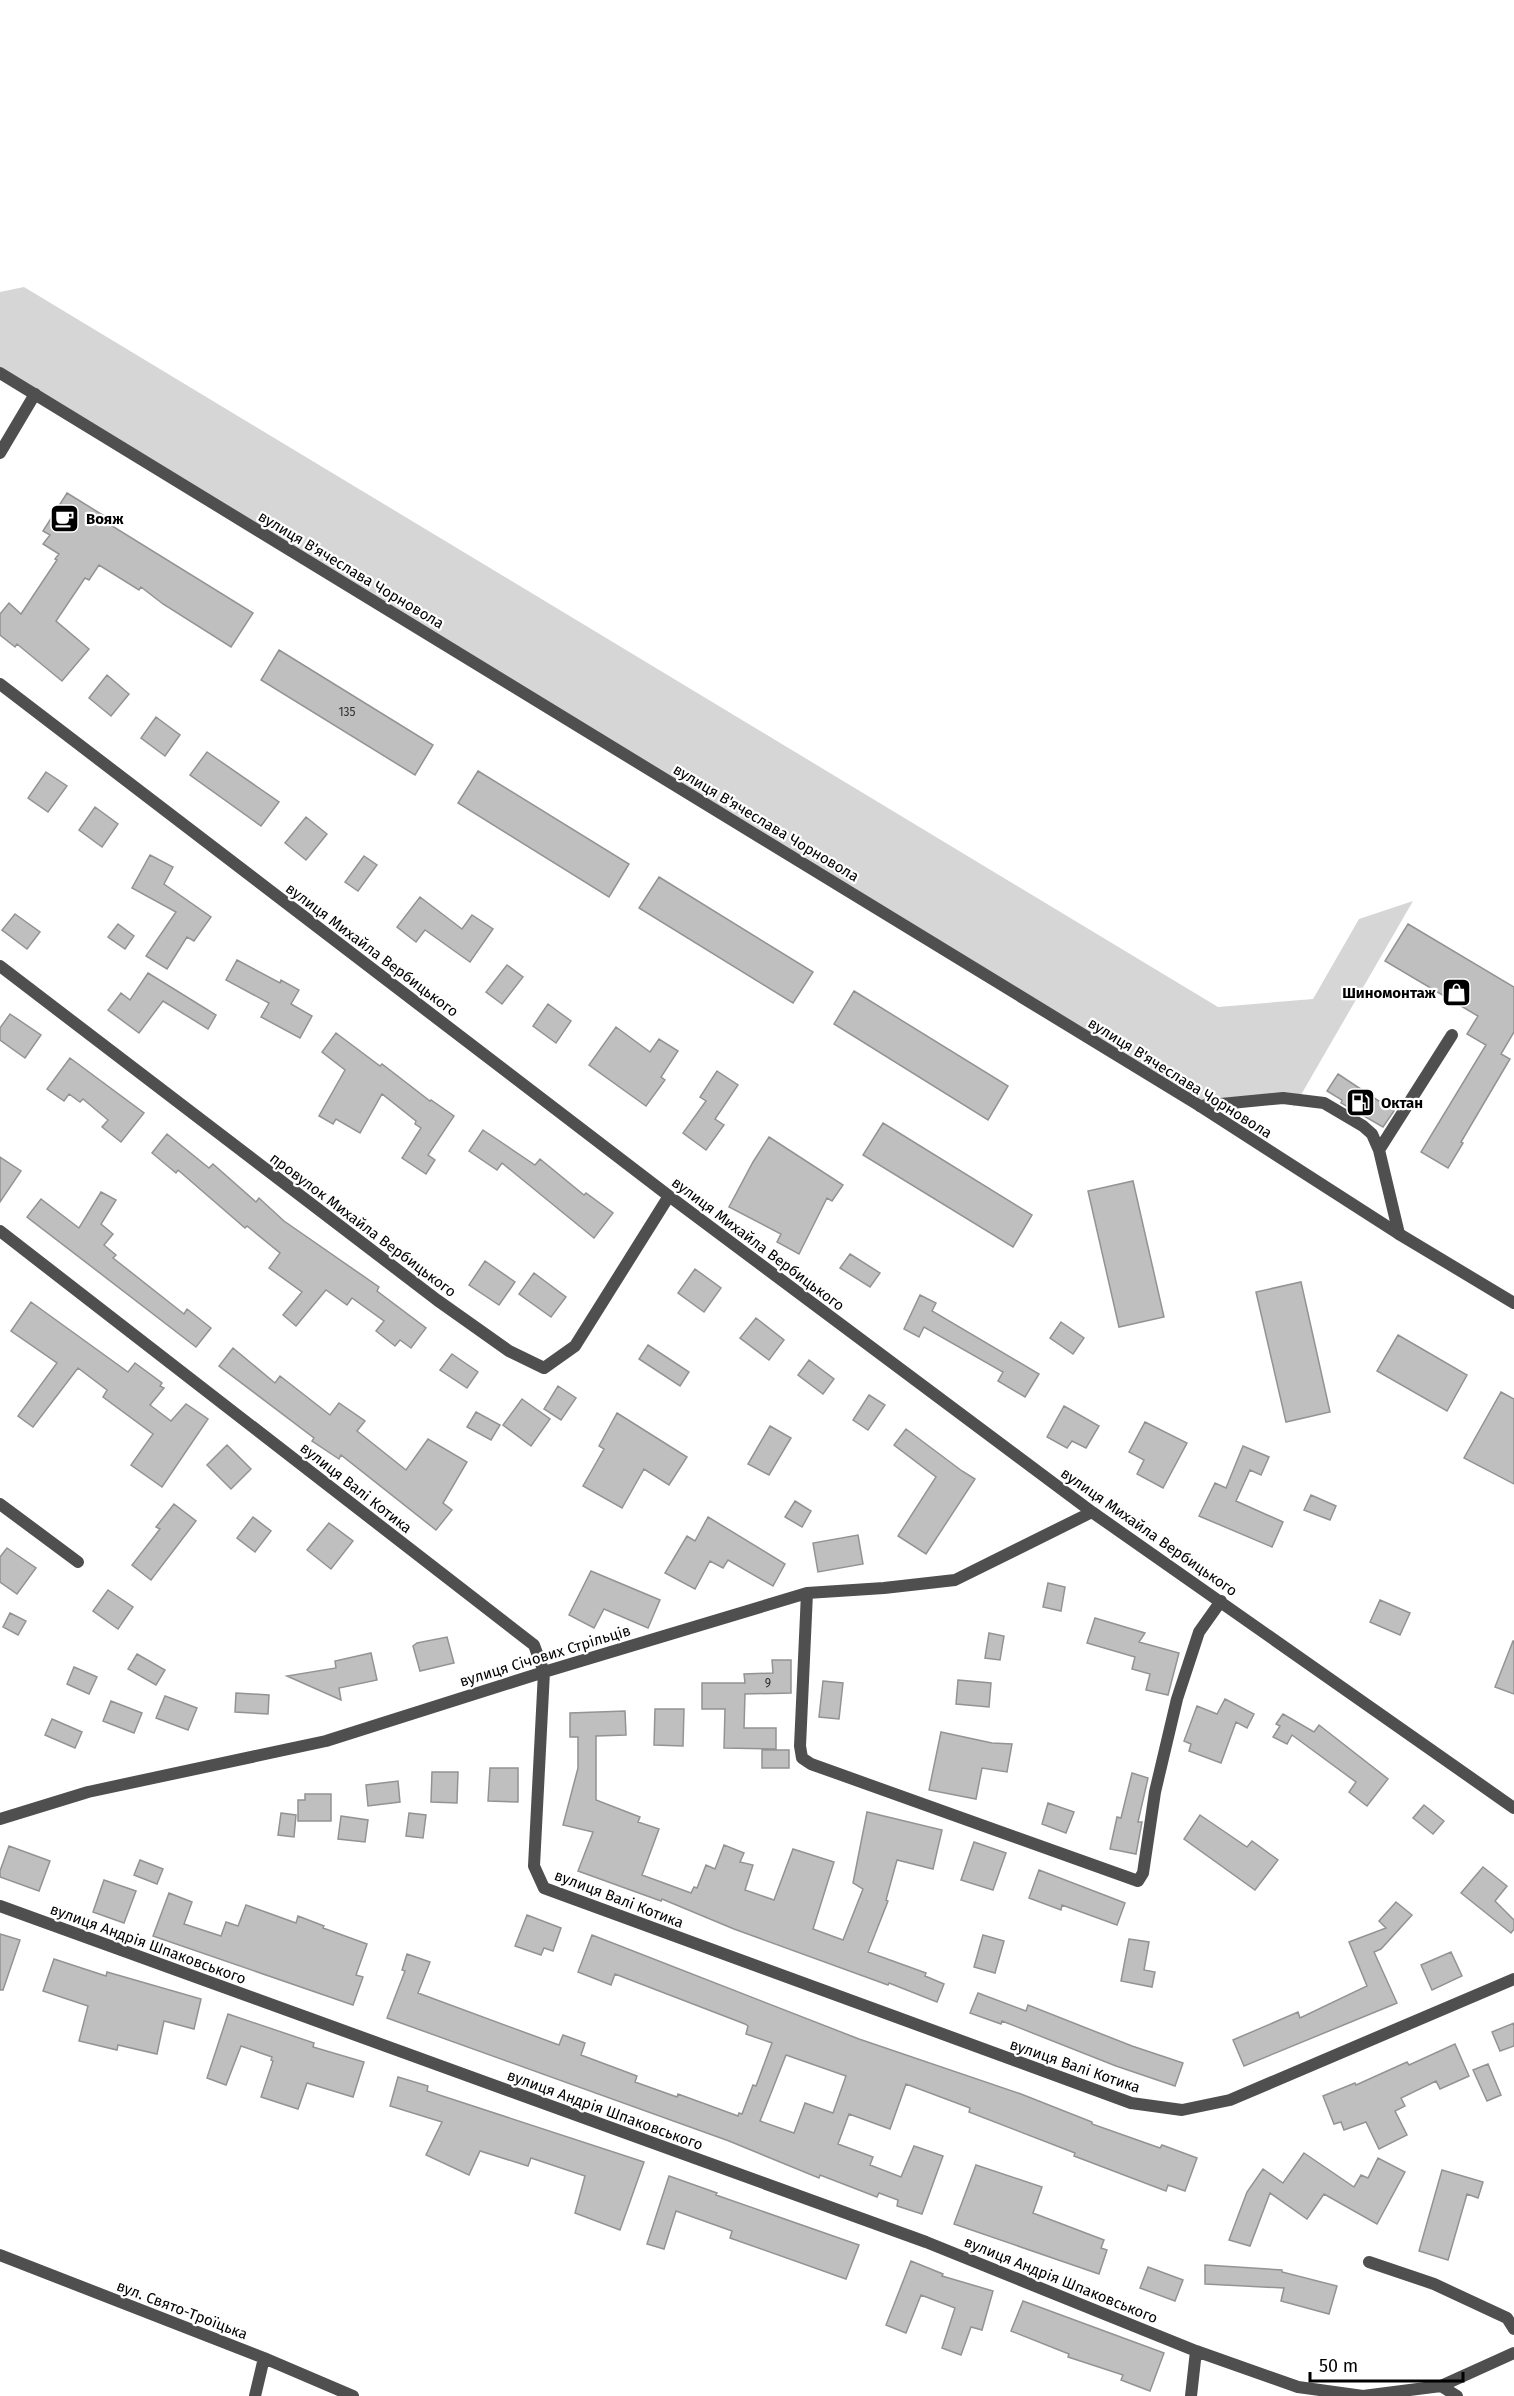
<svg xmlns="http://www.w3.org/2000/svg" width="1514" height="2396" viewBox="0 0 1514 2396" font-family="'Fira Sans',sans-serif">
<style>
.green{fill:#d6d6d6}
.building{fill:#bfbfbf;stroke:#939393;stroke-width:1.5;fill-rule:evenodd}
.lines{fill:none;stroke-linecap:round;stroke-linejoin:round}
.service{stroke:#4f4f4f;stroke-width:12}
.minor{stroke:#4f4f4f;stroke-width:12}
.tertiary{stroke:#4f4f4f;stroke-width:12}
.labels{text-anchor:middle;stroke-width:4.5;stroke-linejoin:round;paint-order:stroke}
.number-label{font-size:12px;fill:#303030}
.poi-label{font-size:15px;font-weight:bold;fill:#000;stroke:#fff;text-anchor:start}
.street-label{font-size:15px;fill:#000;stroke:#fff}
</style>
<rect width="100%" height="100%" fill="#fff"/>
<path class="green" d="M24 287 1218 1007 1313 999 1359 919 1413 901 1294 1107 1292 1099 1200 1106 0 372V292Z"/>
<path class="building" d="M67 493 106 517 104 521 253 613 231 647 163 604 141 587 139 590 99 565 89 580 85 578 56 621 89 649 62 681 17 644 15 647 0 635V614L9 603 21 614 57 560 55 559 59 554 43 544 50 535 43 531Z
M279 650 433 745 415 775 261 680Z
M107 675 129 694 111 716 89 698Z
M156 717 180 735 165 756 141 738Z
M207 752 279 802 261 826 190 775Z
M478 771 629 864 609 897 458 803Z
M46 772 67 786 48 812 28 798Z
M95 807 118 824 102 847 79 830Z
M306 817 327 834 306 860 285 843Z
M150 855 173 867 164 884 211 917 194 941 187 937 167 969 146 956 176 912 132 888Z
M364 856 377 865 358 891 345 882Z
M659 877 813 972 793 1003 639 908Z
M420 897 462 929 472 915 493 929 470 962 425 930 416 942 397 927Z
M15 914 40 932 27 949 2 930Z
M118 924 134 936 125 949 108 937Z
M1408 924 1514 987V1032L1501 1054 1510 1059 1461 1142 1463 1143 1448 1168 1421 1152 1486 1045 1467 1034 1478 1016 1385 961Z
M237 960 280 983 281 980 299 990 291 1004 312 1016 300 1038 261 1017 269 1003 226 980Z
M507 965 523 977 502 1004 486 992Z
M148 973 216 1015 208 1029 163 1001 139 1033 108 1010 121 993 130 1000Z
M854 991 1008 1086 988 1120 834 1024Z
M548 1004 571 1021 556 1043 533 1026Z
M10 1014 41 1035 25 1058 0 1040V1028Z
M616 1027 650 1052 659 1039 678 1051 661 1077 665 1080 646 1106 589 1065Z
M336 1033 380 1066 382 1064 430 1101 431 1100 454 1116 428 1155 435 1160 426 1174 402 1158 421 1128 415 1124 416 1121 382 1094 360 1133 336 1119 333 1124 319 1116 345 1070 322 1052Z
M70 1058 144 1113 121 1142 102 1127 108 1120 83 1099 80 1102 69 1094 64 1101 47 1089Z
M717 1071 738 1085 715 1119 724 1125 706 1150 683 1133 706 1101 700 1097Z
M1338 1074 1394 1111 1383 1127 1341 1103 1342 1100 1327 1091Z
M883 1123 1032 1215 1013 1247 863 1155Z
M483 1130 535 1165 540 1159 584 1195 586 1193 613 1213 594 1238 502 1163 497 1170 469 1151Z
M167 1134 209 1168 213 1164 256 1202 259 1198 284 1221 379 1287 377 1291 426 1328 411 1348 400 1340 395 1346 376 1331 384 1321 352 1298 347 1305 326 1290 296 1326 283 1315 302 1292 269 1268 280 1253 247 1226 245 1228 178 1170 176 1173 152 1153Z
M769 1137 843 1185 832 1201 827 1198 799 1254 777 1242 781 1234 729 1207 753 1162Z
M0 1157 21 1171 0 1202Z
M1133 1181 1164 1317 1119 1327 1088 1191Z
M101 1192 116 1200 101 1224 113 1234 104 1245 116 1255 113 1258 184 1314 187 1309 211 1328 196 1347 27 1217 41 1199 79 1228Z
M850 1254 880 1273 870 1287 840 1268Z
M485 1261 515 1282 499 1305 469 1285Z
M695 1269 721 1288 704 1312 678 1293Z
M534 1273 566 1297 551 1317 519 1294Z
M1301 1282 1330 1412 1286 1422 1256 1292Z
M920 1295 936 1303 932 1311 1039 1374 1025 1397 998 1381 1003 1372 924 1327 919 1337 904 1329Z
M31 1302 128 1372 135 1363 162 1383 160 1386 164 1388 150 1405 171 1421 186 1404 208 1419 162 1487 131 1465 153 1434 103 1397 107 1390 78 1368 33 1427 18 1416 57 1363 11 1331Z
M756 1318 784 1340 769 1360 740 1338Z
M1061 1322 1084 1338 1073 1354 1050 1338Z
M1398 1335 1467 1375 1447 1411 1377 1371Z
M648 1345 689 1372 680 1386 639 1359Z
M233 1348 275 1383 280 1376 330 1415 339 1403 365 1421 357 1431 406 1470 428 1439 467 1462 443 1503 452 1510 436 1530 341 1455 339 1459 312 1441 314 1438 219 1366Z
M452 1354 478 1372 467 1388 440 1370Z
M809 1360 834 1379 823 1394 798 1375Z
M558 1386 576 1398 561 1420 544 1409Z
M1501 1392 1514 1399V1484L1464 1458Z
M869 1395 885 1405 868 1430 853 1420Z
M522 1399 550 1419 531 1446 503 1425Z
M1064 1406 1099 1426 1086 1448 1072 1441 1067 1448 1047 1437Z
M476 1412 500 1425 491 1440 467 1427Z
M617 1413 687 1457 669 1485 644 1469 622 1508 583 1486 604 1449 599 1446Z
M1145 1422 1187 1443 1163 1488 1137 1474 1144 1460 1129 1452Z
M770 1426 791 1438 769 1475 748 1464Z
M906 1429 962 1471 975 1479 926 1554 898 1536 936 1477 894 1445Z
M227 1445 251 1469 231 1489 207 1465Z
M1243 1446 1269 1457 1261 1475 1250 1470 1236 1501 1283 1522 1272 1547 1199 1516 1215 1483 1226 1488Z
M1311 1495 1336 1506 1330 1520 1304 1510Z
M795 1501 811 1511 802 1527 785 1517Z
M174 1504 196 1521 151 1580 132 1565 160 1529 156 1527Z
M253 1517 271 1531 255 1552 237 1538Z
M708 1517 785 1564 773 1586 728 1560 723 1568 710 1561 695 1589 665 1573 687 1536 695 1541Z
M329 1523 353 1541 331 1569 307 1550Z
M858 1535 863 1564 818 1572 813 1543Z
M7 1548 36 1568 17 1594 0 1582V1557Z
M591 1571 660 1600 648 1628 604 1609 594 1628 569 1615Z
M1048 1583 1065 1587 1061 1611 1043 1607Z
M108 1590 133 1607 118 1629 93 1611Z
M1380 1600 1410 1613 1400 1635 1370 1622Z
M10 1613 26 1621 18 1635 3 1627Z
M1095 1618 1145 1633 1139 1642 1179 1653 1168 1695 1146 1690 1150 1674 1132 1669 1135 1657 1087 1643Z
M989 1633 1004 1636 1000 1660 985 1658Z
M447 1637 454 1663 420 1671 413 1646 417 1643Z
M1513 1641H1514V1694L1495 1687Z
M371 1653 377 1680 339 1688 341 1700 287 1676 336 1668 335 1661Z
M137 1654 165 1670 156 1685 128 1669Z
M772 1660H791V1693L745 1694 744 1728H776V1749L724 1748 725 1709H702V1683H745L744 1674 773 1673Z
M74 1667 97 1677 89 1694 67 1684Z
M958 1680 991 1683 989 1707 956 1704Z
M823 1681 843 1683 839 1719 819 1717Z
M236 1693 269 1695 268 1714 235 1712Z
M165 1696 197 1708 188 1730 156 1718Z
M1225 1699 1254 1714 1247 1728 1236 1722 1221 1763 1189 1751 1191 1744 1184 1741 1197 1706 1217 1714Z
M111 1701 142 1713 134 1733 103 1721Z
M655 1709H684L683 1746 654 1745Z
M625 1711 626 1735 596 1736V1800L640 1817 638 1822 659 1829 642 1875 691 1893 694 1887 697 1888 706 1865 715 1869 724 1845 744 1853 740 1862 753 1865 745 1890 774 1900 793 1849 834 1862 813 1929 843 1940 863 1889 853 1883 867 1812 942 1830 933 1869 897 1860 886 1900 888 1901 868 1952 926 1973 925 1976 944 1984 937 2002 889 1983 888 1985 734 1929 662 1899 661 1901 578 1871 593 1832 563 1825 578 1768V1737H570V1713Z
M1283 1714 1314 1732 1319 1725 1388 1779 1367 1806 1349 1792 1356 1782 1292 1735 1287 1744 1273 1737 1280 1726 1276 1724Z
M52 1719 82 1732 75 1748 45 1735Z
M941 1732 992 1743 1012 1744 1007 1772 982 1768 976 1799 929 1790Z
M762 1750H789V1768H762Z
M490 1768H518V1802L488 1801Z
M432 1772H458L457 1803 431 1802Z
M1132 1773 1148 1778 1138 1822H1142L1136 1854 1110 1849 1117 1817 1121 1818Z
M398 1781 400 1802 368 1806 366 1785Z
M305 1794H331V1821H298V1800H305Z
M1048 1803 1074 1812 1066 1833 1042 1824Z
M1424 1805 1444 1821 1433 1834 1413 1818Z
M281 1813 296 1815 294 1837 278 1835Z
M409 1813 426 1815 423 1838 406 1836Z
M1200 1815 1247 1847 1252 1841 1278 1860 1255 1890 1184 1839Z
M341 1816 368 1820 365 1842 338 1839Z
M974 1842 1006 1853 993 1890 961 1880Z
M9 1846 50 1861 39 1891 0 1877V1871Z
M140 1860 163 1869 157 1884 134 1875Z
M1483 1867 1507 1886 1495 1901 1514 1920V1929L1511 1933 1461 1893Z
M1039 1870 1125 1903 1117 1925 1062 1905 1061 1910 1029 1898Z
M104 1880 136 1891 124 1923 93 1912Z
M169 1893 192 1902 184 1924 221 1936 226 1922 238 1926 246 1905 296 1923 298 1916 324 1926 323 1928 367 1944 356 1975 363 1977 353 2005 153 1936Z
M1396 1902 1412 1915 1381 1949 1374 1952 1397 2003 1244 2066 1233 2040 1298 2012 1300 2018 1367 1986 1349 1942 1386 1928 1379 1921Z
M527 1915 561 1928 553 1951 544 1948 541 1955 515 1946Z
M0 1934 20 1940 3 1990H0Z
M592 1935 859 2039 1021 2094 1092 2122V2124L1160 2148 1162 2145 1197 2158 1185 2191 1168 2185 1166 2191 1074 2156 1075 2153 969 2112 970 2108 906 2084 890 2129 849 2114 838 2144 873 2157 870 2165 901 2177 914 2146 943 2156 922 2214 897 2206 898 2200 879 2193 877 2197 820 2175 819 2178 729 2141 387 2018 405 1971 402 1970 407 1954 430 1962 418 1993 559 2045 563 2035 585 2043 581 2055 637 2076 635 2082 677 2097 678 2094 738 2116 739 2113 742 2114 753 2085 756 2086 772 2043 746 2034 748 2026 745 2024 615 1974 611 1985 578 1972ZM786 2055 846 2076 833 2113 805 2103 794 2133 760 2121Z
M983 1935 1004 1941 995 1973 974 1967Z
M1129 1939 1149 1942 1144 1970 1155 1972 1152 1987 1121 1981Z
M1451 1952 1462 1976 1432 1990 1421 1965Z
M54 1959 106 1976 107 1972 201 1999 194 2029 164 2021 157 2054 118 2045 117 2050 79 2041 88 2006 43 1991Z
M978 1993 1026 2011 1028 2005 1132 2046 1183 2063 1175 2086 1116 2066 1002 2021 1001 2024 970 2013Z
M228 2014 314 2043 313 2047 364 2062 353 2097 307 2083 298 2109 261 2097 273 2061 271 2060 272 2057 241 2046 226 2085 207 2078Z
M1514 2023V2046L1500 2051 1492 2032Z
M1455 2044 1469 2076 1440 2089 1436 2081 1401 2098 1405 2106 1395 2111 1407 2135 1379 2149 1366 2122 1344 2130 1341 2122 1334 2124 1323 2096 1355 2083 1356 2085 1407 2062 1409 2065Z
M1488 2064 1501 2095 1487 2101 1473 2070Z
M398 2077 428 2086 427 2091 644 2162 620 2230 575 2213 585 2176 531 2158 528 2166 480 2151 469 2175 426 2155 442 2122 390 2106Z
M1304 2153 1354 2187 1361 2175 1368 2178 1378 2158 1405 2172 1377 2224 1324 2194 1307 2219 1270 2193 1250 2246 1229 2240 1247 2192 1263 2169 1283 2183Z
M976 2165 1042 2187 1033 2213 1104 2240 1101 2248 1107 2250 1099 2274 954 2224Z
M1442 2170 1483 2182 1478 2198 1467 2194 1448 2260 1419 2251Z
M669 2176 717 2193 716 2195 859 2245 846 2279 730 2238 732 2231 676 2211 664 2249 647 2244Z
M911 2261 943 2274 942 2276 993 2291 982 2330 971 2327 961 2355 942 2348 955 2308 921 2295 906 2333 886 2325Z
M1205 2265 1282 2270V2272L1337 2286 1329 2314 1281 2301 1284 2288 1205 2284Z
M1148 2267 1183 2280 1175 2301 1140 2288Z
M1023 2301 1164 2353 1150 2391 1121 2380 1123 2375 1068 2357 1069 2354 1011 2331Z"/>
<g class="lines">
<path class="service" d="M1200 1106 1283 1098 1324 1103 1363 1126 1372 1134 1379 1150 1399 1234
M1379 1150 1452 1035"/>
<path class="minor" d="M0 453 35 394
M0 684 669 1196 1092 1512 1514 1808
M0 966 437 1300 509 1351 544 1368 575 1346 669 1196
M0 1231 534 1645 544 1672 534 1866 544 1888 1131 2103 1182 2110 1230 2100 1514 1979
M0 1504 78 1562
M807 1593 800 1746 802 1758 811 1764 1138 1881 1143 1873 1155 1792 1177 1699 1199 1632 1221 1601
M0 1819 88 1792 326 1741 544 1672 807 1593 884 1588 955 1580 1092 1512
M0 1906 926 2242 1196 2351
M0 2255 264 2358 353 2396
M1369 2262 1434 2284 1507 2318 1514 2329
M1441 2386 1457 2396
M255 2396 264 2358
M1191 2396 1196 2351 1298 2387 1363 2396 1441 2386 1514 2353"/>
<path class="tertiary" d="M0 373 1200 1106 1399 1234 1514 1303"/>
</g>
<defs>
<symbol id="cafe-square" viewBox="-11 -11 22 22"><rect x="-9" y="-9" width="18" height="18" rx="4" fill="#000" stroke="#fff"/><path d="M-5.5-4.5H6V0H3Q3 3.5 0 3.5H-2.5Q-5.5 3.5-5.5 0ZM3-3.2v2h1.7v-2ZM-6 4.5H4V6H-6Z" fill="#fff"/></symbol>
<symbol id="shop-square" viewBox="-11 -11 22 22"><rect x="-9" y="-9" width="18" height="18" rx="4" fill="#000" stroke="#fff"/><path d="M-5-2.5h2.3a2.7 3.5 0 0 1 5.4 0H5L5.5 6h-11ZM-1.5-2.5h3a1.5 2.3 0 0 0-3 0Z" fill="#fff"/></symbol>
<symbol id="fuel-square" viewBox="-11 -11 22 22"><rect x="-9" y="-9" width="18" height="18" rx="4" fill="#000" stroke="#fff"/><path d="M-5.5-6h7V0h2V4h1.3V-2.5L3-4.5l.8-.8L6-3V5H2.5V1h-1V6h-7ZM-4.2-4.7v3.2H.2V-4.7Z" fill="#fff"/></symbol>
</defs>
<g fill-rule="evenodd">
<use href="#cafe-square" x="48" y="502" width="33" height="33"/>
<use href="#shop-square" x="1440" y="976" width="33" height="33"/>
<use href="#fuel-square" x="1344" y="1086" width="33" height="33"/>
</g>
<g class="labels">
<g class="number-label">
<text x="347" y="716">135</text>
<text x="768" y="1687">9</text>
</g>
<g class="poi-label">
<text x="86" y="524">Вояж</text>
<text x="1436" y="998" text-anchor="end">Шиномонтаж</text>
<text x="1381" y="1108">Октан</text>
</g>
<g class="street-label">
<text transform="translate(351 570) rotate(31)" y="5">вулиця В'ячеслава Чорновола</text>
<text transform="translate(766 823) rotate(31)" y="5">вулиця В'ячеслава Чорновола</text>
<text transform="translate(372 950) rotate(37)" y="5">вулиця Михайла Вербицького</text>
<text transform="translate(1180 1078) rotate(32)" y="5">вулиця В'ячеслава Чорновола</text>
<text transform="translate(363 1225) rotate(37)" y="5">провулок Михайла Вербицького</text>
<text transform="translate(758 1244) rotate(37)" y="5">вулиця Михайла Вербицького</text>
<text transform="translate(356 1488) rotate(38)" y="5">вулиця Валі Котика</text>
<text transform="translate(1149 1532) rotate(35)" y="5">вулиця Михайла Вербицького</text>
<text transform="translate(545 1656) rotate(-17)" y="5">вулиця Січових Стрільців</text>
<text transform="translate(619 1899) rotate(21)" y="5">вулиця Валі Котика</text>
<text transform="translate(148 1944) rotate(20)" y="5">вулиця Андрія Шпаковського</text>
<text transform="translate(1075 2066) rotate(19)" y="5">вулиця Валі Котика</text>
<text transform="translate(605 2110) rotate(20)" y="5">вулиця Андрія Шпаковського</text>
<text transform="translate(1061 2280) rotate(22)" y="5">вулиця Андрія Шпаковського</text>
<text transform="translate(182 2310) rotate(21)" y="5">вул. Свято-Троїцька</text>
</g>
</g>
<path d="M1310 2372v9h153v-9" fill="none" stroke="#000000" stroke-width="3"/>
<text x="1319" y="2372" font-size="18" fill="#000000" stroke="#ffffff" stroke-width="4.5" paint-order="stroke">50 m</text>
</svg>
